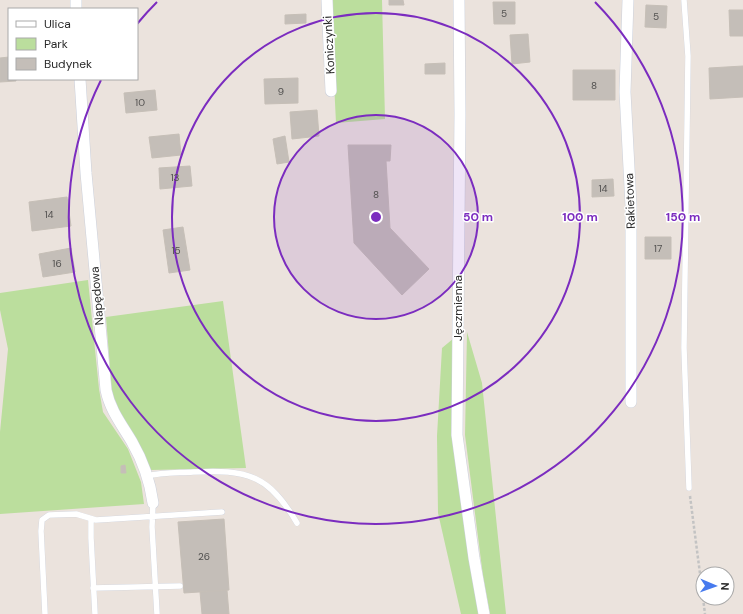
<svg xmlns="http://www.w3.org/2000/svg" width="743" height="614" viewBox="0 0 743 614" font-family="'DM Sans',sans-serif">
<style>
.green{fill:#bbde9d}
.building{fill:#c4beb8;stroke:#c6bfb7}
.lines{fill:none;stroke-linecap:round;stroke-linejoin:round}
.lane-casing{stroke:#cbd0db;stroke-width:6}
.street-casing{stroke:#cbd0db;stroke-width:12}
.path{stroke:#c3c3c3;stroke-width:2.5;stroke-dasharray:3 2;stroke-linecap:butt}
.lane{stroke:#fff;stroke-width:5.5}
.street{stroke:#fff;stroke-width:11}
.ring{fill:none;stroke:#7b2cbf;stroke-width:2}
.labels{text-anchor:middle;stroke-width:3;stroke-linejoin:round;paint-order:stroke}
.number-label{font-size:10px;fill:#504f4e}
.street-label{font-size:12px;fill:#2a2a2a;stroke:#fff}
.centre{fill:#7b2cbf;stroke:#fff;stroke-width:2}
.ring-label{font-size:12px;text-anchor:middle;font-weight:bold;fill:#7b2cbf;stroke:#fff;stroke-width:3;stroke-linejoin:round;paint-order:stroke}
</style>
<rect width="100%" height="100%" fill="#ebe3dd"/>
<path class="green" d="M330 0H382L385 119 336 123Z
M88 280 99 389 103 412 128 449 141 482 144 504 0 514V432L8 349 0 310V293Z
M223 301 246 468 150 470 122 418 112 393 106 317Z
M467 332 482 383 506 614H490L483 576 465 435Z
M454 338 479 614H461L438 513 437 436 442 348Z"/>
<path class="building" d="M389 0H403L404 5H389Z
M493 2H515V24H494Z
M646 5 667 6 666 28 645 27Z
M729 10H743V36H730Z
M306 14V23L285 24V15Z
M528 34 530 62 512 64 510 35Z
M9 57V79H16V81L0 82V58Z
M445 63V74H425V64Z
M743 66V97L710 99 709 68Z
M573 70H615V100H573Z
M298 78V103L265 104 264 79Z
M155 90 157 110 126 113 124 93Z
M317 110 319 136 292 139 290 112Z
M179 134 181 155 152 158 149 137Z
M285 136 289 162 277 164 273 139Z
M348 145H391L390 161H386L390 228 429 269 402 295 354 243Z
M190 166 192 186 160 189 159 168Z
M613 179 614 196 592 197V180Z
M67 197 71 226 32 231 29 202Z
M183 227 190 270 169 273 163 230Z
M645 237H671V259H645Z
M71 248 75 272 43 277 39 254Z
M125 465 126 473H121V466Z
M224 519 229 590 184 593 178 522Z
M227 590 229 614H202L200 592Z"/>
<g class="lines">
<defs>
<path id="lane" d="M684 0 688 56 684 348 689 488
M147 476C162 472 178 473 193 472 247 469 269 475 297 523
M153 503 152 527 157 614
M91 519V538L95 614
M93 588 180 586
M45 614 41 531 42 520 49 515 76 514 96 520 222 512"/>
<path id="street" d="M76 0V9
M327 0 331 91
M459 0 460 114 457 435 474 558 484 614
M628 0 625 92 631 206V402
M80 79 86 173 106 390C110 410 122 425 132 442 143 461 150 481 153 503"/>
</defs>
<use href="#lane" class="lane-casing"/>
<use href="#street" class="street-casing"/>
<path class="path" d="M690 496 703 597
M703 598 705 614"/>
<use href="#lane" class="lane"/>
<use href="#street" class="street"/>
</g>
<circle cx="376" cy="217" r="102" fill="#7b2cbf" fill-opacity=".12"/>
<g class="ring">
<circle cx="376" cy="217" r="102"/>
<circle cx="376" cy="217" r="204"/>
<path d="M137 24A307 307 0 0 1 157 2M595 2A307 307 0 1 1 101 80"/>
</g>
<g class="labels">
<g class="number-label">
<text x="504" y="17">5</text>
<text x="656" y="20">5</text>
<text x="594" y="89">8</text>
<text x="281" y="95">9</text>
<text x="140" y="106">10</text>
<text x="175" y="181">13</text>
<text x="603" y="192">14</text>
<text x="376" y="198">8</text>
<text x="49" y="218">14</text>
<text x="658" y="252">17</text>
<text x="176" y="254">15</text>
<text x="57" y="267">16</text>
<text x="204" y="560">26</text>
</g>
<g class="street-label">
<text transform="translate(329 45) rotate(-93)" y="4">Koniczynki</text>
<text transform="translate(630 201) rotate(-92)" y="4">Rakietowa</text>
<text transform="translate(97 296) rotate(-95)" y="4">Napędowa</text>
<text transform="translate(458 308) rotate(-90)" y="4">Jęczmienna</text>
</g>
</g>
<circle cx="376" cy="217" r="6" class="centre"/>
<g class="ring-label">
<text x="478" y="221">50 m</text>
<text x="580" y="221">100 m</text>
<text x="683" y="221">150 m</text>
</g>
<rect x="8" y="8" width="130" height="72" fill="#ffffff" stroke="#aaaaaa"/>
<rect x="16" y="21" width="20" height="6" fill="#ffffff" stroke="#aaaaaa"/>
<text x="44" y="28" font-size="12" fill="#2a2a2a">Ulica</text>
<rect x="16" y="38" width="20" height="12" fill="#bbde9d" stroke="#aaaaaa"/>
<text x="44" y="48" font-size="12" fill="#2a2a2a">Park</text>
<rect x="16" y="58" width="20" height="12" fill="#c4beb8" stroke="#aaaaaa"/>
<text x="44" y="68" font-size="12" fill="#2a2a2a">Budynek</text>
<g transform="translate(715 586) rotate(92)"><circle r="19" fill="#ffffff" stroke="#aaaaaa"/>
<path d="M0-3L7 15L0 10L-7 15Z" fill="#477aee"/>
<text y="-6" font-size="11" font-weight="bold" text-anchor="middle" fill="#2a2a2a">N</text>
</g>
</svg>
